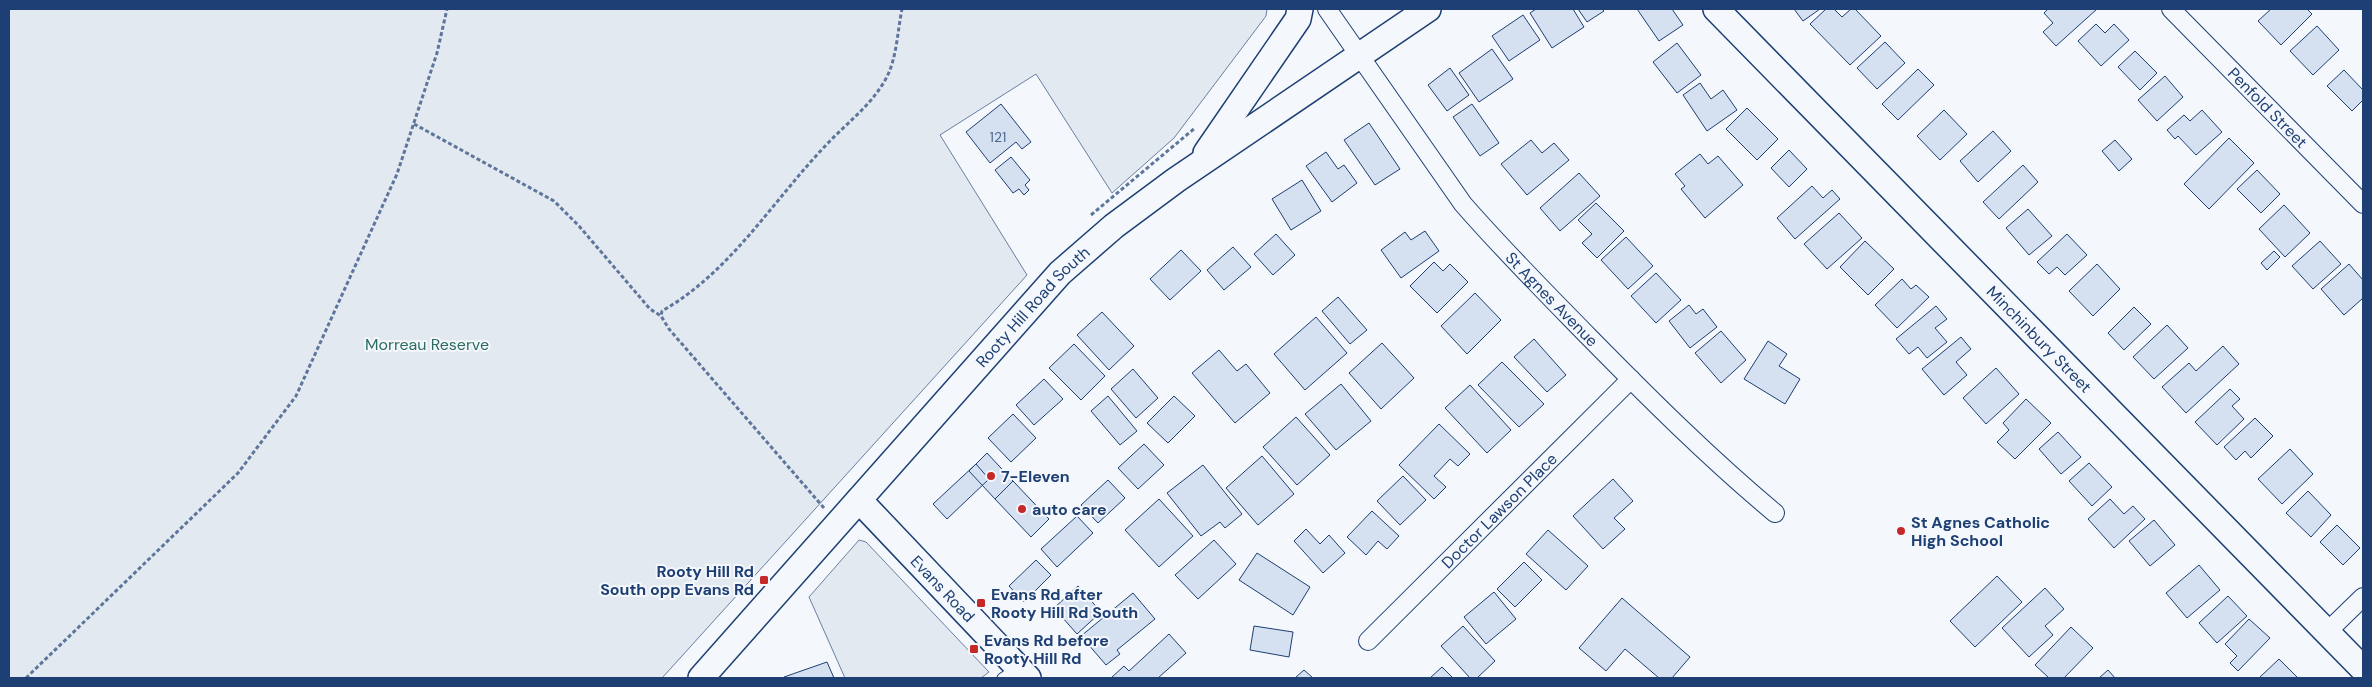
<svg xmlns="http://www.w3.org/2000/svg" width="2372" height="687" viewBox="0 0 2372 687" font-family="'DM Sans',sans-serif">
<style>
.green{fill:#e3e9f0;stroke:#687fa3}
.building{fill:#d5e0f0;stroke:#1d3f73}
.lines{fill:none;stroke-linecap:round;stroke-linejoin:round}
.lane-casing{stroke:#1d3f73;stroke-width:11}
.street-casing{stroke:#1d3f73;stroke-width:20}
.secondary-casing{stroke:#1d3f73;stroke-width:28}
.path{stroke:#5e769c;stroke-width:3;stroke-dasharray:4 2.5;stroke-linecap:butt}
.lane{stroke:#f4f7fb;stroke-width:9}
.street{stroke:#f4f7fb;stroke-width:18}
.secondary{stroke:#f4f7fb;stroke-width:25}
.poi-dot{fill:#c62828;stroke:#f4f7fb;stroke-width:2}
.labels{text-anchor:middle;stroke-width:4;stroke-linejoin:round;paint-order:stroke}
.number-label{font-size:14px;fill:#4b6792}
.street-label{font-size:16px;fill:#1d3f73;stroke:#f4f7fb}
.park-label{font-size:16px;fill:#2c6c60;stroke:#f4f7fb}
.poi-label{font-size:16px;font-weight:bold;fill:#1d3f73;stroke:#f4f7fb;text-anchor:start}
</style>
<rect width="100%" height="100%" fill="#f4f7fb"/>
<path class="green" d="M9 9H1267L1266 16 1174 138 1112 193 1036 74 940 135 1027 275 662 678H9Z
M859 540 866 542 989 672 981 678H845L809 597Z"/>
<path class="building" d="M1536 9H1573L1584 27 1552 48 1530 13Z
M1578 9H1602L1604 11 1587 22Z
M1637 9H1672L1683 25 1659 41Z
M1794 9H1820L1803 21Z
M1826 9H1834L1842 17 1851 9H1855L1881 36 1850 65 1810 24Z
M2048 9H2097L2056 46 2043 32 2053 23 2044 13Z
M2271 9H2307L2312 14 2281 45 2258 21Z
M1523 15 1540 40 1509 61 1492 36Z
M2096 24 2105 33 2114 24 2129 40 2101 66 2078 41Z
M2317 26 2339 50 2313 75 2290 51Z
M1885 42 1905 63 1877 89 1857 68Z
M1677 43 1701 75 1677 93 1653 62Z
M1492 49 1513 79 1479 102 1459 73Z
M2135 51 2157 73 2140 90 2118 67Z
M1450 68 1469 95 1447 111 1428 85Z
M1918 69 1934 85 1898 120 1882 104Z
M2344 70 2363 90V100L2352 111 2327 86Z
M2165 76 2183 97 2157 121 2138 100Z
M1700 83 1711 99 1723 90 1737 110 1707 131 1683 95Z
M1001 104 1031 142 1022 149 1016 142 990 163 966 132Z
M1472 104 1499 143 1480 156 1453 117Z
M1747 108 1778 139 1757 160 1726 129Z
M1944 110 1967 134 1940 160 1917 136Z
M2202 110 2222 132 2196 155 2178 136 2175 139 2167 130 2184 115 2190 121Z
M1369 123 1400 169 1375 185 1344 140Z
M1993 131 2011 151 1978 182 1960 161Z
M2229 138 2254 163 2209 209 2184 184Z
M1531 140 1542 153 1554 143 1569 160 1527 195 1501 164Z
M2115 140 2132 159 2119 171 2102 151Z
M1789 150 1807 169 1789 187 1771 168Z
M1326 152 1338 169 1344 165 1357 183 1332 202 1306 166Z
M1700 154 1708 164 1718 156 1743 185 1705 218 1681 189 1685 186 1675 174Z
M1011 157 1030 180 1025 185 1029 190 1024 195 1019 189 1013 193 995 170Z
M2023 165 2038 182 1999 219 1983 202Z
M2257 170 2280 194 2261 213 2237 189Z
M1579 173 1600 196 1560 231 1540 208Z
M1302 180 1321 211 1291 230 1272 199Z
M1812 186 1823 198 1832 190 1840 199 1795 239 1777 218Z
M1596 203 1624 231 1597 258 1582 243 1592 234 1578 220Z
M2284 205 2310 233 2285 257 2259 229Z
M2028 209 2052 236 2029 255 2006 228Z
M1839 213 1862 238 1827 269 1804 244Z
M1425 231 1439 251 1401 278 1381 250 1405 232 1411 240Z
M1276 234 1295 255 1273 275 1254 254Z
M2067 234 2087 255 2065 275 2057 267 2049 274 2037 262Z
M1626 237 1653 266 1628 289 1601 260Z
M1865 241 1894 269 1868 295 1840 267Z
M2320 241 2341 264 2313 289 2292 266Z
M1233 247 1251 267 1224 290 1207 270Z
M1181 250 1201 271 1170 300 1150 279Z
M2274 251 2280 257 2267 270 2261 263Z
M1434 262 1443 271 1450 264 1468 282 1437 313 1410 286Z
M2097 264 2120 289 2093 316 2069 291Z
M2349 264 2363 280V298L2344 315 2321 289Z
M1656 273 1681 300 1656 323 1631 296Z
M1902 279 1911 289 1916 285 1929 297 1897 328 1875 305Z
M1475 293 1501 320 1467 354 1441 326Z
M1338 297 1367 330 1350 344 1322 311Z
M1689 305 1696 314 1703 309 1717 327 1690 348 1669 321Z
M1936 306 1947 319 1935 328 1947 342 1927 358 1918 347 1909 354 1896 339Z
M2134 307 2151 324 2124 350 2108 333Z
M1102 312 1134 346 1109 370 1077 335Z
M1316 317 1347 353 1305 390 1274 354Z
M2167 325 2188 348 2154 379 2133 357Z
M1721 331 1746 360 1721 383 1695 353Z
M1961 337 1971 349 1956 362 1967 375 1944 395 1922 369Z
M1534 339 1566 375 1547 392 1514 357Z
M1768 341 1787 354 1779 366 1800 379 1785 404 1744 379Z
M1382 343 1414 378 1381 409 1349 373Z
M1074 344 1105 376 1081 400 1049 368Z
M2223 346 2239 364 2186 413 2162 387 2189 363 2196 371Z
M1219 350 1237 371 1246 364 1270 393 1235 423 1192 373Z
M1502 362 1544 404 1519 427 1478 385Z
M1996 368 2019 394 1986 424 1963 398Z
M1133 369 1158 398 1136 418 1111 389Z
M1044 379 1063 399 1034 425 1016 405Z
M1341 384 1371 421 1336 450 1305 414Z
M1470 385 1511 430 1487 453 1445 408Z
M2230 389 2240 399 2232 406 2244 419 2217 445 2195 422Z
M1108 396 1137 431 1120 445 1091 411Z
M1174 396 1195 416 1168 443 1147 423Z
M2026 399 2051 423 2015 459 1997 442 2009 430 2003 423Z
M1013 414 1036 438 1011 462 988 438Z
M1296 417 1330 455 1297 485 1263 447Z
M2255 418 2273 436 2251 458 2245 451 2236 460 2224 447Z
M1439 424 1470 454 1458 466 1450 459 1434 476 1446 487 1434 499 1399 465Z
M2058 432 2081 457 2061 474 2039 449Z
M1144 444 1164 465 1138 489 1118 468Z
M2290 449 2313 474 2282 504 2258 479Z
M987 453 1013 481 995 499 969 471Z
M1262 456 1294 494 1258 525 1226 488Z
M2089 463 2112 487 2092 506 2069 481Z
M976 464 989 479 947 519 933 504Z
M1203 465 1242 514 1225 528 1220 522 1201 536 1167 493Z
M1403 476 1426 500 1400 525 1377 501Z
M1613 479 1633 501 1614 518 1625 529 1603 549 1573 516Z
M1108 480 1125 498 1098 523 1081 505Z
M1013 481 1049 519 1031 537 995 499Z
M2308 491 2331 515 2311 537 2286 513Z
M1159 499 1193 536 1159 567 1125 530Z
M2110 499 2124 514 2133 506 2145 519 2114 548 2088 519Z
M1372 511 1399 536 1387 549 1378 541 1366 555 1347 537Z
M1077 516 1093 533 1057 567 1041 549Z
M2154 520 2175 545 2150 566 2129 541Z
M2337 525 2360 548 2343 565 2320 542Z
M1306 529 1320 544 1329 535 1345 553 1323 573 1294 541Z
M1548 530 1588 566 1566 590 1526 554Z
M1214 540 1236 564 1198 599 1175 575Z
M1257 553 1310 587 1293 615 1239 580Z
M1036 560 1051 575 1024 602 1009 586Z
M1524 562 1542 580 1515 607 1497 589Z
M2199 565 2220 590 2187 618 2166 593Z
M1997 576 2022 602 1975 647 1950 621Z
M1078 586 1101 612 1077 634 1054 608Z
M2045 588 2064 609 2045 626 2053 635 2029 657 2002 628Z
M1494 592 1516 619 1486 644 1464 617Z
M1133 593 1155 619 1117 650 1120 654 1106 665 1081 636Z
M2228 596 2247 616 2217 643 2199 623Z
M1622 598 1690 657 1672 678H1659L1625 649 1606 671 1579 648Z
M2249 619 2270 638 2238 671 2230 663 2237 656 2225 644Z
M1254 626 1293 632 1289 657 1250 650Z
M1463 626 1495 661 1477 678H1470L1441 646Z
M2071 627 2093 648 2064 678H2049L2035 665Z
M1169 634 1186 653 1158 678H1111L1124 666 1129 671Z
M2279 659 2298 678H2259Z
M827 662 834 678H785L784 677Z
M1442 667 1453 678H1430Z
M1304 670 1313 678H1295Z
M2108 670 2115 678H2099Z"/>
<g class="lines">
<defs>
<path id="lane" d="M1002 678 1015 669"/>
<g id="street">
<path id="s1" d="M1327 9 1463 204C1503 250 1546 293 1588 336 1648 397 1709 458 1775 513"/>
<path id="s2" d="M2171 9 2363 204"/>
<path d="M2327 632 2363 597"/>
<path id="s3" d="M1368 641 1631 379"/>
</g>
<g id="secondary">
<path id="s4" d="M1716 9 2363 669"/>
<path d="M1206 153 1298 19 1300 9"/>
<path id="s5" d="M859 500 1028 678"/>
<path id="s6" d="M701 678 1060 273 1114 226 1176 180 1428 9"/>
</g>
</defs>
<use href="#lane" class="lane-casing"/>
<use href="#street" class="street-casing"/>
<use href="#secondary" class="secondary-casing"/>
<path class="path" d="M414 124 554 201 579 226 650 309 661 316
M1091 215 1195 128
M824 508 669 329 661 316 662 311C732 271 773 200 828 143 847 123 869 107 884 82 897 61 897 33 902 9
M26 678 238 473 296 396 397 174 437 53 447 9"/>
<use href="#lane" class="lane"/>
<use href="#street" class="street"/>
<use href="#secondary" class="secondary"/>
</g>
<g class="poi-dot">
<circle cx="991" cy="476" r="5"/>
<circle cx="1022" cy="509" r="5"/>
<circle cx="1901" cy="531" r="5"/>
<rect x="759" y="575" width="10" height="10" rx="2.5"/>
<rect x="976" y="598" width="10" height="10" rx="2.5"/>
<rect x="969" y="644" width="10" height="10" rx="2.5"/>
</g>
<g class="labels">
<g class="number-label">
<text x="998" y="142">121</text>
</g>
<g class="street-label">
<text dy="6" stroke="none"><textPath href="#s2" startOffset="138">Penfold Street</textPath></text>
<text dy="6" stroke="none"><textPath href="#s1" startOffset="368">St Agnes Avenue</textPath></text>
<text dy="6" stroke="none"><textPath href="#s6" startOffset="498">Rooty Hill Road South</textPath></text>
<text dy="6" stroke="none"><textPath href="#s4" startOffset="462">Minchinbury Street</textPath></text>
<text dy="6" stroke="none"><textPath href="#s3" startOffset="185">Doctor Lawson Place</textPath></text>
<text dy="6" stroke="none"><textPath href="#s5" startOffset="122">Evans Road</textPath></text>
</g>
<g class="park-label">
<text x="427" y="350">Morreau Reserve</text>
</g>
<g class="poi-label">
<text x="1001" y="482">7-Eleven</text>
<text x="1032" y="515">auto care</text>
<text x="1911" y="528">St Agnes Catholic<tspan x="1911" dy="18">High School</tspan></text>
<text x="754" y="577" text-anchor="end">Rooty Hill Rd<tspan x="754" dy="18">South opp Evans Rd</tspan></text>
<text x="991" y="600">Evans Rd after<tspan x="991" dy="18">Rooty Hill Rd South</tspan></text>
<text x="984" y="646">Evans Rd before<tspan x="984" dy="18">Rooty Hill Rd</tspan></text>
</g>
</g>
<rect width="2372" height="687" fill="none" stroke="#1d3f73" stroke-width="20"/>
</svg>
